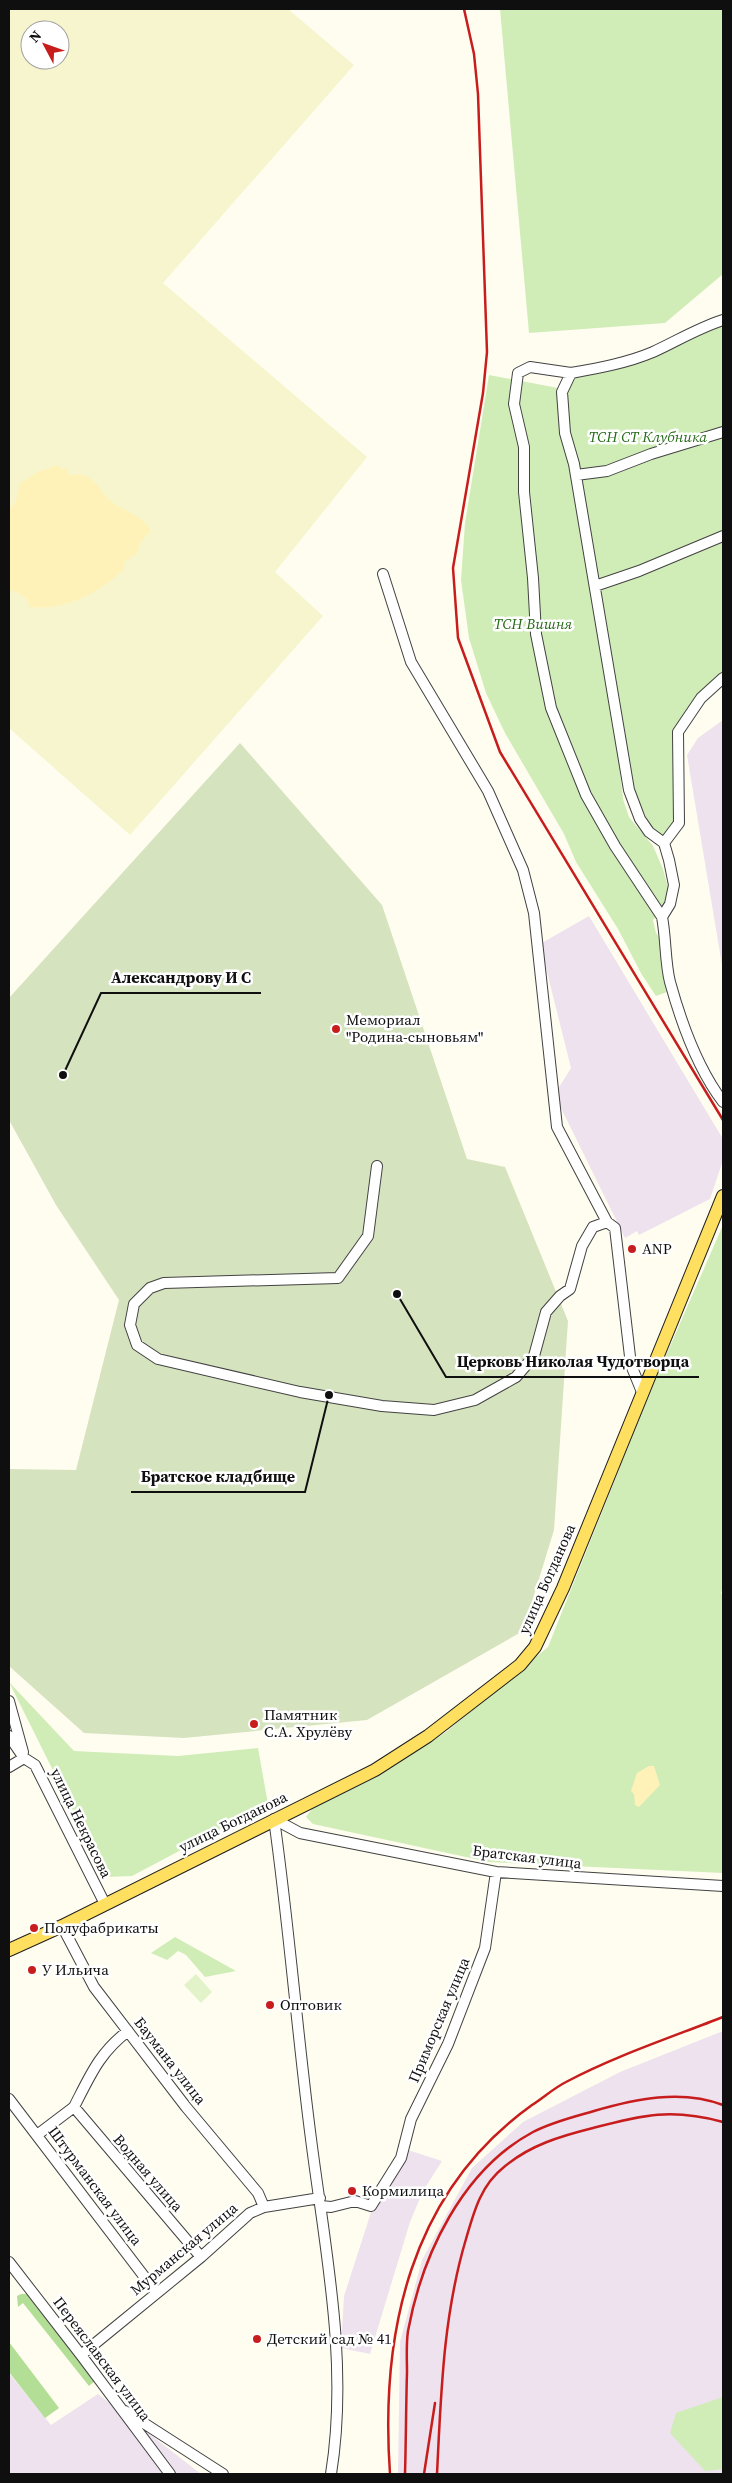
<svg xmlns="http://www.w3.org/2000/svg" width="732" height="2483" viewBox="0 0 732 2483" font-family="'Source Serif 4',serif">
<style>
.industrial{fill:#ede2ee}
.farmland{fill:#f7f5ce;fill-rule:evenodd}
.green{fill:#d0edb7}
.forest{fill:#b3de95}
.sand{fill:#fef2b9}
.cemetery{fill:#d6e3bf}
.pitch{fill:#e3f3c9}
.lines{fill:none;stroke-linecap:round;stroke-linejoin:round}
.minor-casing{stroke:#424242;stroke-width:12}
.major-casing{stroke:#202020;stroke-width:14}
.minor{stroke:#fff;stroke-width:10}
.major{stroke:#ffdf60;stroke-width:12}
.rail{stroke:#c81d1d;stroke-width:2.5}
.poi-dot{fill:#c81d1d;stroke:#fff;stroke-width:2}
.labels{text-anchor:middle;stroke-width:5;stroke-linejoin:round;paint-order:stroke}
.park-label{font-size:15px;font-style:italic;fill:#276b1a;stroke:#fff}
.poi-label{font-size:15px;fill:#0f0f0f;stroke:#fff;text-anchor:start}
.street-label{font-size:15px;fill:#0f0f0f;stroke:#fff}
.leader{fill:none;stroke:#0f0f0f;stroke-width:2}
.callout-dot{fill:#0f0f0f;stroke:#fff;stroke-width:2}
.callout-label{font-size:16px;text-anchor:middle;font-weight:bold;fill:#0f0f0f;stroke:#fff;stroke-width:5;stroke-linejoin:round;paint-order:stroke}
</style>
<rect width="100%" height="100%" fill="#fffdf0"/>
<path class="industrial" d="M723 720V964L722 965 687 755 698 738Z
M589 916 723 1139V1160L710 1199 639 1235 637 1231 625 1238 560 1106 558 1089 571 1068 540 944Z
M723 2031V2474H398L400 2342 422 2260 472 2168 523 2122 620 2072Z
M408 2150 442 2161 423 2191 410 2222 370 2354 341 2348 344 2296 377 2194Z
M9 2373 51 2425 98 2394 201 2474H9Z"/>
<path class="farmland" d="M9 9H288L354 65 163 283 367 457 275 572 323 616 130 835 9 728ZM30 30H60V60H30Z"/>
<path class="green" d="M500 9H723V274L665 323 529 333Z
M723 325V674L676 731V821L664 837 652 830 634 790 568 430 564 393 573 377Z
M489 375 558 388V414L572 469 614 713 623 799 629 817 653 846 663 869 669 891 663 909 653 920 656 933 664 944 670 991 656 996 642 975 618 929 576 862 564 834 505 733 486 693 469 638 461 580 465 523Z
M723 1225V1585L721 1594H723V1873L489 1862 313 1824 306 1817 312 1809 391 1768 446 1732 548 1647 650 1392Z
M9 1682 74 1751 178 1756 258 1748 268 1804 132 1876 106 1877Z
M175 1937 236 1971 205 1977 186 1955 178 1951 167 1960 151 1953Z
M723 2397V2469L705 2471 670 2433 676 2413Z"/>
<path class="forest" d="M21 2294H27L95 2381 89 2386 23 2303 18 2307 17 2296Z
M9 2342 59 2408 45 2418 9 2372Z"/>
<path class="sand" d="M58 465 62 469 66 468 69 475C77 474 84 474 91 479 99 485 104 496 112 502 125 512 143 515 151 531L141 541 137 554 130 557V560H125L124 569C96 595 67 610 29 607 28 595 19 593 9 590V509C17 504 18 492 20 483L40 471Z
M649 1766H654L660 1785 639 1807 635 1805 634 1794 631 1791 637 1773Z"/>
<path class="cemetery" d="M240 743 382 905 467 1159 505 1167 568 1321 554 1530 523 1631 367 1720 184 1738 84 1733 9 1666V1469L76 1470 119 1300 56 1205 9 1120V998Z"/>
<path class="pitch" d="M196 1974 212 1992 201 2003 184 1985Z"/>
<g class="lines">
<defs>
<path id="minor" d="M723 320C698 328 677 341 653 352 627 363 599 368 571 373L562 392 565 433 574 464 629 790 640 819 649 832 664 843 669 860 674 885 670 904 662 917C666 937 665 963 670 982 681 1022 698 1069 723 1102
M571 373 530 367 518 373 514 404 524 447V492L533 578 536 634 551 708 586 795 615 846 662 917
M576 475 607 471 651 454 723 432
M383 574 411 662 488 791 523 870 534 913 557 1127 607 1222
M595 586 639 571 723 536
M664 843 679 823 678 732 701 698 723 678
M377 1166 368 1236 338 1278 164 1283 150 1288 134 1304 130 1325 137 1345 158 1359 300 1392 382 1406 434 1410 475 1400 516 1377 534 1356 546 1312 560 1296 570 1289 582 1246 593 1227 607 1222 615 1228 631 1365 642 1392
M9 1701 23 1752
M9 1736 24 1758 35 1765 105 1904
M9 1767 24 1758
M274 1819C289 1925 297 2032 311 2139 325 2249 349 2363 331 2474
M274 1819 300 1833 496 1872 723 1886
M62 1926 94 1987 186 2107 258 2193 264 2207
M9 2099 156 2292
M74 2107C90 2076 99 2053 128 2031
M37 2135 74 2107 201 2257
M321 2206 331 2207 355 2201 371 2206 401 2158 411 2119 448 2044 485 1948 496 1872
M9 2262 81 2355 170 2474
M81 2355 201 2257 250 2213 264 2207 320 2198
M125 2411 223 2474"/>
<path id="major" d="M9 1950 62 1926 375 1770 428 1736 520 1665 535 1647 563 1588 723 1196"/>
</defs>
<use href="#minor" class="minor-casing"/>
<use href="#major" class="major-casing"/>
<use href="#minor" class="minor"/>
<use href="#major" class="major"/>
<path class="rail" d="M464 9 474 54 478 94 487 352 483 393 453 568 458 638 500 752 723 1120
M390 2474C380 2333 410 2192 532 2105 543 2098 554 2088 566 2082 615 2056 672 2037 723 2017
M405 2474C406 2440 406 2406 407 2372 407 2359 406 2344 408 2331 422 2255 462 2170 533 2132 552 2122 573 2117 594 2111 635 2099 681 2089 723 2105
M424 2474 435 2403
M437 2474C441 2394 443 2316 466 2239 474 2211 481 2185 504 2167 530 2145 561 2136 593 2128 644 2115 671 2108 723 2122"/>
</g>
<g class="poi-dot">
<circle cx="336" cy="1029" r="5"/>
<circle cx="632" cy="1249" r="5"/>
<circle cx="254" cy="1724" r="5"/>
<circle cx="34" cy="1928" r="5"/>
<circle cx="32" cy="1970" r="5"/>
<circle cx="270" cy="2005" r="5"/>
<circle cx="352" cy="2191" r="5"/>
<circle cx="257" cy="2339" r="5"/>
</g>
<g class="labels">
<g class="park-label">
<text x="648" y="442">ТСН СТ Клубника</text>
<text x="533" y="629">ТСН Вишня</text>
</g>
<g class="poi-label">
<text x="346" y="1025">Мемориал<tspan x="346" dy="17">"Родина-сыновьям"</tspan></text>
<text x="642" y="1254">ANP</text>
<text x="264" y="1720">Памятник<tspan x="264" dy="17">С.А. Хрулёву</tspan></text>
<text x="44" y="1933">Полуфабрикаты</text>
<text x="42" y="1975">У Ильича</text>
<text x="280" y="2010">Оптовик</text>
<text x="362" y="2196">Кормилица</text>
<text x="267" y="2344">Детский сад № 41</text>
</g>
<g class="street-label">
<text transform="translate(547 1579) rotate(-66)" y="5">улица Богданова</text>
<text transform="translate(233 1822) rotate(-26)" y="5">улица Богданова</text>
<text transform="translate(81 1823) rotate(64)" y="5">улица Некрасова</text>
<text transform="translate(527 1857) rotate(7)" y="5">Братская улица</text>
<text transform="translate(439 2020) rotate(-67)" y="5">Приморская улица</text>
<text transform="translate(170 2061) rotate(52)" y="5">Баумана улица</text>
<text transform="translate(148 2173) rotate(49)" y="5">Водная улица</text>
<text transform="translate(95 2186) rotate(53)" y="5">Штурманская улица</text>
<text transform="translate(184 2249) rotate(-40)" y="5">Мурманская улица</text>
<text transform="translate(102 2359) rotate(53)" y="5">Переяславская улица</text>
</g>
</g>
<path class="leader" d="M63 1075L101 993H261M397 1294L446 1377H699M329 1395L305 1492H131"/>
<g class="callout-dot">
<circle cx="63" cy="1075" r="5"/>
<circle cx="397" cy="1294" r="5"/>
<circle cx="329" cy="1395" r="5"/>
</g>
<g class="callout-label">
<text x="181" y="983">Александрову И С</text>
<text x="573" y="1367">Церковь Николая Чудотворца</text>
<text x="218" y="1482">Братское кладбище</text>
</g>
<rect width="732" height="2483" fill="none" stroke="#0f0f0f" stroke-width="20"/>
<g transform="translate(45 45) rotate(311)"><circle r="24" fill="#ffffff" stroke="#9f9f9f"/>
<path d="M0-4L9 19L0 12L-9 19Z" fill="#c81d1d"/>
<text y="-8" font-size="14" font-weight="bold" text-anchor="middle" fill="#0f0f0f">N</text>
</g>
</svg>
